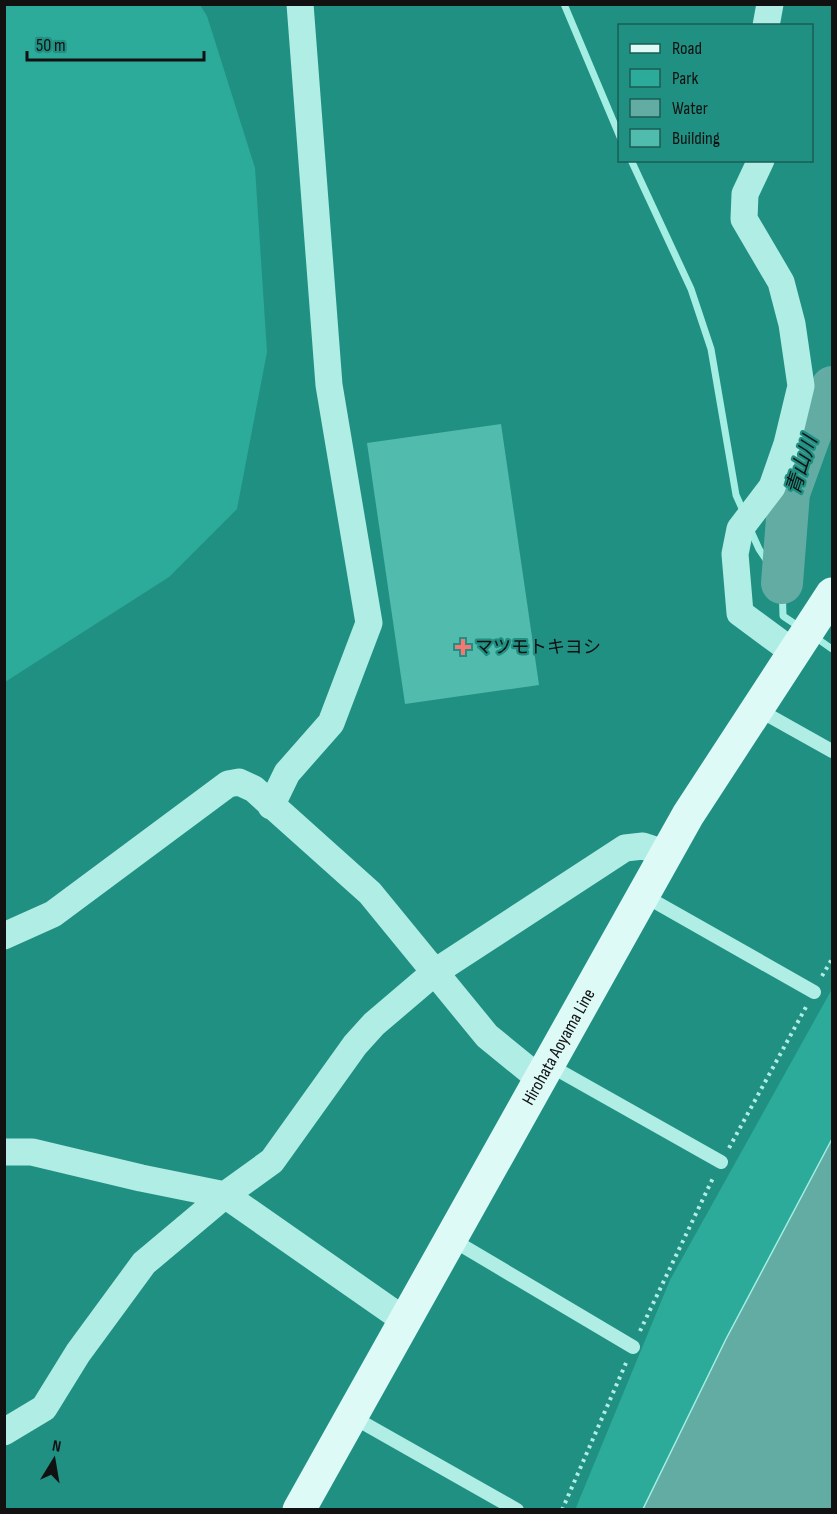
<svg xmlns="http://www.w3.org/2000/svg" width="837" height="1514" viewBox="0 0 837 1514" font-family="'Sofia Sans Condensed','Noto Sans JP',sans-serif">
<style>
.green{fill:#2cab9a}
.water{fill:#62aca4;stroke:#a4eee4;stroke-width:1.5}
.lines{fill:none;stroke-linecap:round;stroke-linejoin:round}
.stream{stroke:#a4eee4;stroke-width:7}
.river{stroke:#62aca4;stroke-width:42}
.building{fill:#51bbae}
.path{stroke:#b0ede5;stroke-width:4;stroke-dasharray:3 4.5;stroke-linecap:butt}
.lane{stroke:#b0ede5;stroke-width:14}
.street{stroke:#b0ede5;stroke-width:27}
.secondary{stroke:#ddfaf6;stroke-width:33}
.poi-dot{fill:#fa7571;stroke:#209083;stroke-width:2}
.labels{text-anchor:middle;stroke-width:4.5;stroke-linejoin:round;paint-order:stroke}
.poi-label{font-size:18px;fill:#111;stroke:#209083;text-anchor:start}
.street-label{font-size:18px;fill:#111;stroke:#209083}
.water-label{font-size:20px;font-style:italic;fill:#111;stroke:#209083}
</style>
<rect width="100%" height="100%" fill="#209083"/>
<path class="green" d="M5 4 200 5 207 16 255 168 267 352 237 509 169 577 5 682Z
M832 989V1139L726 1339 643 1509 575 1510 670 1280Z"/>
<path class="water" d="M832 1139V1509H643L726 1339Z"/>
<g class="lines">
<path class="stream" d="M564 4 620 137
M631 160 691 289 711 349 736 495 744 513
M750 529 759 549 782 583 783 616 801 628
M815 637 832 649"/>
<path class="river" d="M782 583 789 493 818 413 832 387"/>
</g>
<path class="building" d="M501 424 539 685 405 704 367 443Z"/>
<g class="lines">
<path class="path" d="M822 976 832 959
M729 1148 806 1007
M640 1331 713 1178
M562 1510 626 1363"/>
<path class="lane" d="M757 709 832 751
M643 895 814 992
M549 1065 721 1162
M451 1239 633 1347
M351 1416 517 1510"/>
<path class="street" d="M766 26 770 4
M761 160 745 194 744 219 781 282 792 324 801 386 787 444 772 487 740 529 735 554 740 613 793 652
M271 806 287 773 331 723 369 623 329 385 300 4
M4 936 53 914 228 784 239 782 254 789 370 893 487 1036 541 1080
M4 1152H32L141 1178 225 1195 404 1320
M4 1432 44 1408 78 1353 144 1263 225 1195 272 1161 355 1045 374 1024 435 972 625 848 643 846 667 854"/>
<path class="secondary" id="s1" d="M299 1510 688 815 832 594"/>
</g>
<path class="poi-dot" d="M460 638h6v6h6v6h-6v6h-6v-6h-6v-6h6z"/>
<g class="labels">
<g class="poi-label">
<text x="475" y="653">マツモトキヨシ</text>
</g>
<g class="street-label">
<text dy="6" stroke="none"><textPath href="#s1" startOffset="531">Hirohata Aoyama Line</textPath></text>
</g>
<g class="water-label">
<text transform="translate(801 465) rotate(-72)" y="7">青山川</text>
</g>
</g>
<rect width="837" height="1514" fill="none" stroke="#111111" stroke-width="12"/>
<rect x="618" y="24" width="195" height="138" fill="#209083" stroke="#1a5d55" stroke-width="1.5"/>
<rect x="630" y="44" width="30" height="9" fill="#ddfaf6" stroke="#1a5d55" stroke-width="1.5"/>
<text x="672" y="54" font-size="18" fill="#111111">Road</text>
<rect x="630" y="69" width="30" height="18" fill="#2cab9a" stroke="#1a5d55" stroke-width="1.5"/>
<text x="672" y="84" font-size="18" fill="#111111">Park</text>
<rect x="630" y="99" width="30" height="18" fill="#62aca4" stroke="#1a5d55" stroke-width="1.5"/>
<text x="672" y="114" font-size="18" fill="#111111">Water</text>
<rect x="630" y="129" width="30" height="18" fill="#51bbae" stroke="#1a5d55" stroke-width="1.5"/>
<text x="672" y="144" font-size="18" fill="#111111">Building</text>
<g transform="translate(54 1460) rotate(11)" stroke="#209083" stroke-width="4.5" paint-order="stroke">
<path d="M0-4.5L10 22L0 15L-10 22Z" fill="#111111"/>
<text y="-9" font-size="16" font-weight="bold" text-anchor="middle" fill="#111111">N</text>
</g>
<path d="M27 51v9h177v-9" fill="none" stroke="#111111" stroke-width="3"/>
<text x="36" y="51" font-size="18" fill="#111111" stroke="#209083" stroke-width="4.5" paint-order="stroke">50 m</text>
</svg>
